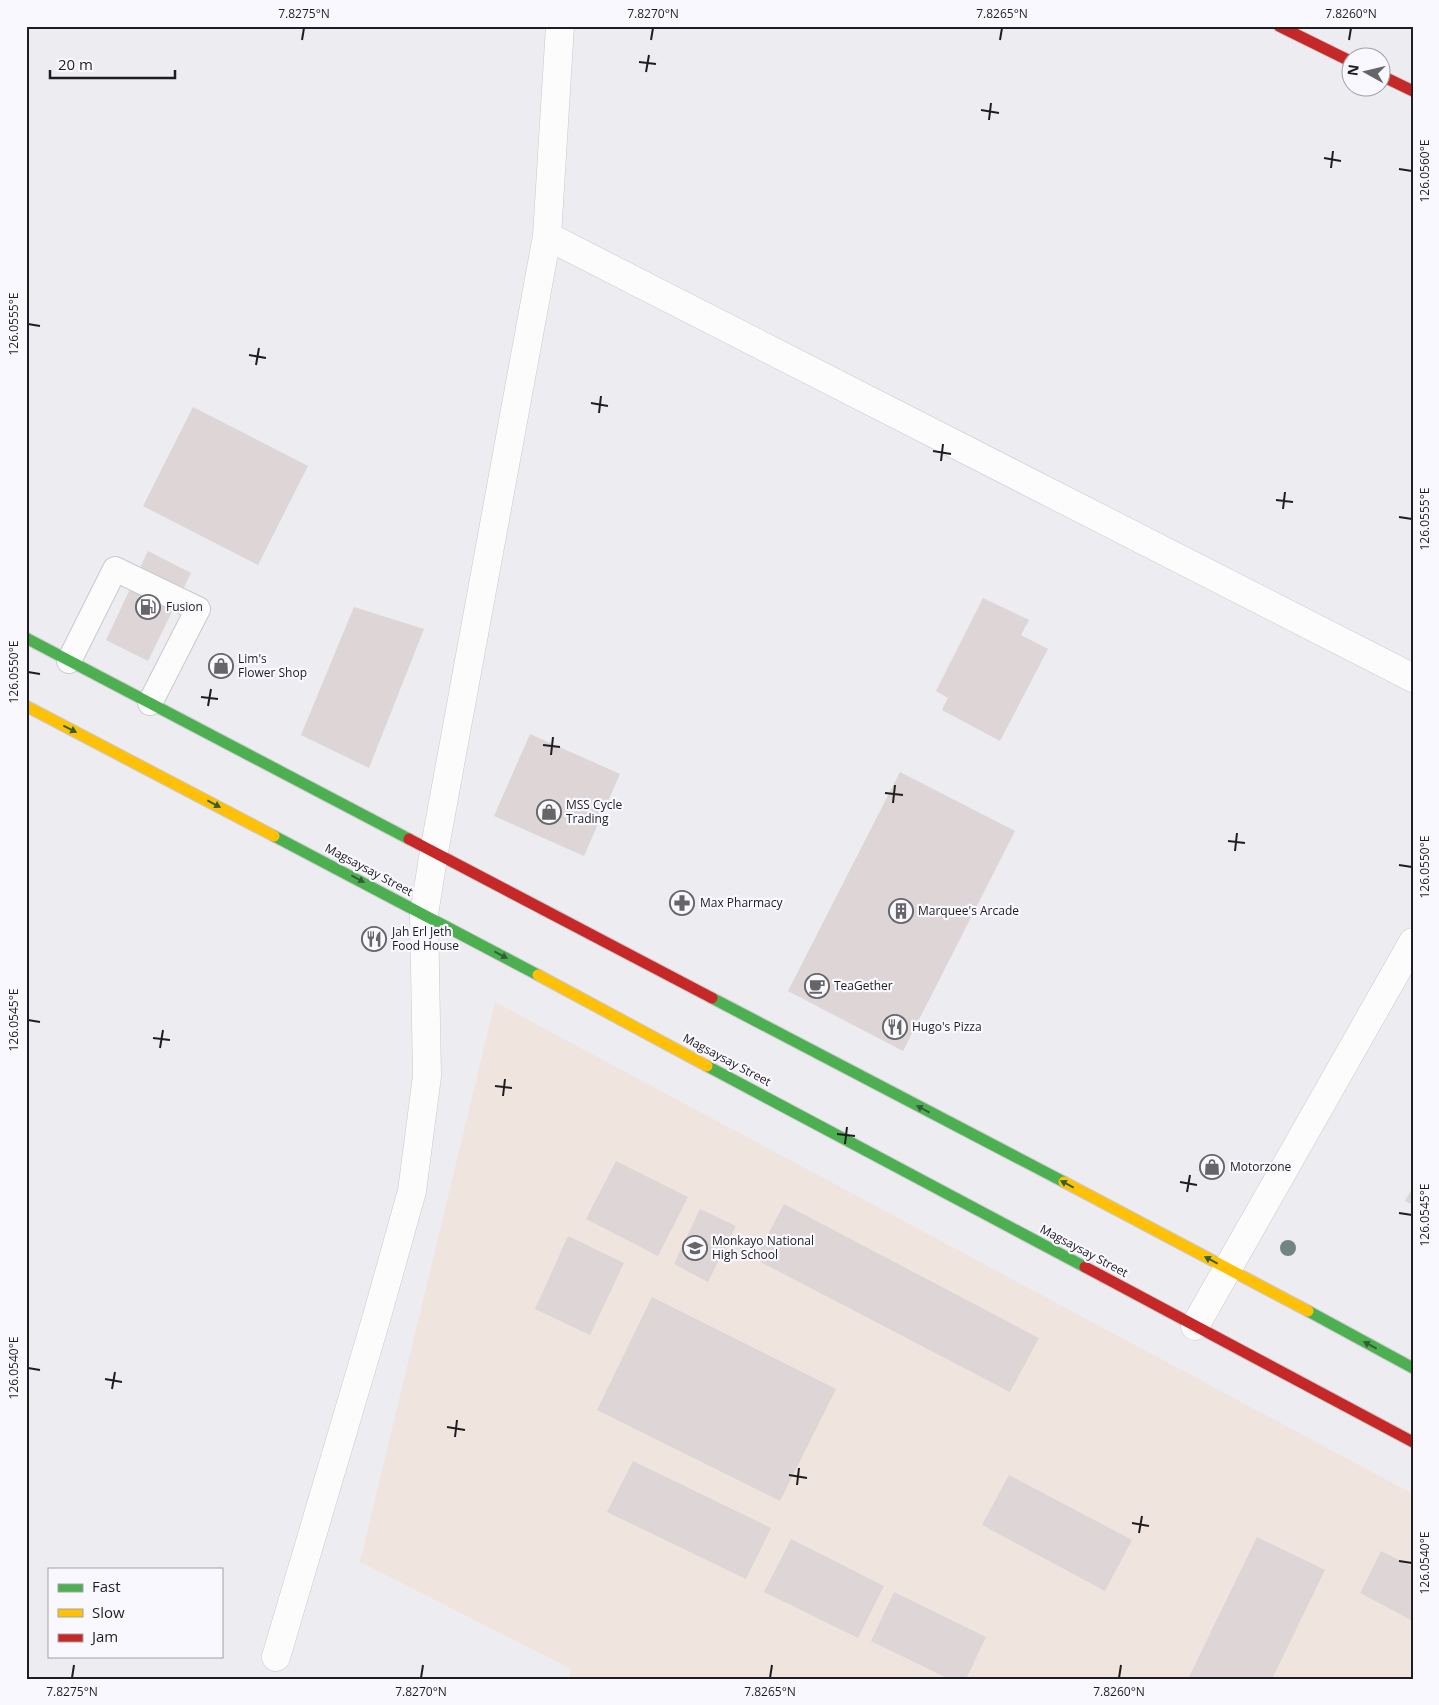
<svg xmlns="http://www.w3.org/2000/svg" width="1439" height="1705" viewBox="0 0 1439 1705" font-family="'Open Sans',sans-serif">
<style>
.education{fill:#f0e4df}
.building{fill:#ddd5d6}
.lines{fill:none;stroke-linecap:round;stroke-linejoin:round}
.lane-casing{stroke:#cacace;stroke-width:26}
.street-casing{stroke:#cacace;stroke-width:29}
.fast-casing{stroke:#cacace;stroke-width:13}
.slow-casing{stroke:#cacace;stroke-width:13}
.jam-casing{stroke:#cacace;stroke-width:13}
.lane{stroke:#fcfcfd;stroke-width:24}
.street{stroke:#fcfcfd;stroke-width:28}
.fast{stroke:#4caf50;stroke-width:11}
.slow{stroke:#ffc107;stroke-width:11}
.jam{stroke:#c62828;stroke-width:11}
.tree{fill:#728580}
.oneway{fill:#335f36}
.ticks{fill:none;stroke:#1e1e20;stroke-width:2}
.labels{text-anchor:middle;stroke-width:4.5;stroke-linejoin:round;paint-order:stroke}
.poi-label{font-size:12px;fill:#1e1e20;stroke:#f9f8fe;text-anchor:start}
.street-label{font-size:12px;fill:#1e1e20;stroke:#f9f8fe}
.neatline{fill:none;stroke:#1e1e20;stroke-width:2}
.ticks-label{font-size:12px;text-anchor:middle;fill:#1e1e20}
</style>
<rect width="100%" height="100%" fill="#ececf1"/>
<path class="education" d="M495 1002 1413 1494V1679H569L571 1669 360 1562Z"/>
<path class="building" d="M193 407 308 466 258 565 143 506Z
M148 551 191 573 148 661 106 640Z
M983 598 1029 620 1021 635 1048 649 1000 741 942 710 948 698 936 691Z
M354 607 424 629 369 768 301 735Z
M530 734 620 774 584 856 494 816Z
M900 772 1015 831 903 1051 788 991Z
M616 1161 688 1197 658 1256 586 1219Z
M1413 1187V1205L1405 1201Z
M784 1204 1039 1338 1010 1392 755 1259Z
M700 1209 736 1226 708 1282 674 1264Z
M568 1236 624 1263 590 1335 535 1309Z
M652 1297 836 1389 780 1501 597 1410Z
M633 1461 771 1528 746 1579 607 1512Z
M1009 1475 1132 1540 1105 1591 982 1525Z
M1257 1537 1325 1570 1272 1679H1188Z
M791 1539 884 1586 858 1638 764 1592Z
M1381 1551 1413 1567V1621L1360 1593Z
M894 1592 986 1637 966 1679H949L871 1641Z"/>
<g class="lines">
<defs>
<path id="lane" d="M69 661 115 569 198 609 150 703"/>
<path id="street" d="M547 236 1413 678
M1195 1326 1413 942
M276 1657 377 1316 412 1191 427 1076 424 914 434 852 547 236 560 26"/>
<path id="fast" d="M26 638 409 839
M274 836 538 975
M712 998 1064 1182
M707 1066 1085 1267
M1308 1311 1413 1368"/>
<path id="slow" d="M26 706 274 836
M538 975 707 1066
M1064 1182 1308 1311"/>
<path id="jam" d="M1279 26 1352 62
M1382 76 1413 91
M409 839 712 998
M1085 1267 1413 1442"/>
</defs>
<use href="#lane" class="lane-casing"/>
<use href="#street" class="street-casing"/>
<use href="#fast" class="fast-casing"/>
<use href="#slow" class="slow-casing"/>
<use href="#jam" class="jam-casing"/>
<use href="#lane" class="lane"/>
<use href="#street" class="street"/>
<use href="#fast" class="fast"/>
<use href="#slow" class="slow"/>
<use href="#jam" class="jam"/>
</g>
<circle class="tree" cx="1288" cy="1248" r="8"/>
<defs><path id="oneway-solid" d="M-6-.8H1V-3.2L6.5 0L1 3.2V.8H-6Z" transform="scale(1.25)"/></defs>
<g class="oneway">
<use href="#oneway-solid" transform="translate(70 729) rotate(27)"/>
<use href="#oneway-solid" transform="translate(214 804) rotate(28)"/>
<use href="#oneway-solid" transform="translate(358 879) rotate(28)"/>
<use href="#oneway-solid" transform="translate(501 955) rotate(28)"/>
<use href="#oneway-solid" transform="translate(923 1109) rotate(-152)"/>
<use href="#oneway-solid" transform="translate(1067 1184) rotate(-152)"/>
<use href="#oneway-solid" transform="translate(1211 1260) rotate(-152)"/>
<use href="#oneway-solid" transform="translate(1370 1345) rotate(-152)"/>
</g>
<path class="ticks" d="M302 40 304 28M651 40 653 28M1000 40 1002 28M1349 40 1351 28M639 62 656 64M646 72 649 55M981 110 999 113M989 120 991 103M1324 158 1341 161M1331 168 1333 151M1399 169 1412 171M28 324 40 326M249 355 266 358M256 365 259 348M591 403 608 406M599 413 601 396M933 451 951 454M941 461 943 444M1276 500 1293 502M1283 509 1285 492M1399 517 1412 519M28 672 40 674M201 697 218 699M208 706 211 689M543 745 560 747M551 755 553 737M885 793 903 795M893 803 895 785M1228 841 1245 843M1235 851 1237 833M1399 865 1412 867M28 1020 40 1022M153 1038 170 1040M160 1048 163 1030M495 1086 512 1088M503 1096 505 1079M837 1134 855 1136M845 1144 847 1127M1180 1182 1197 1185M1187 1192 1190 1175M1399 1213 1412 1215M28 1368 40 1370M105 1379 122 1382M112 1389 115 1372M447 1427 465 1430M455 1437 457 1420M789 1475 807 1478M797 1485 799 1468M1132 1523 1149 1526M1139 1533 1142 1516M1399 1561 1412 1563M72 1678 74 1665M421 1678 423 1665M770 1678 772 1665M1119 1678 1121 1665"/>
<defs>
<symbol id="fuel-ring" viewBox="-11 -11 22 22"><circle r="9.5" fill="#f9f8fe" stroke="#666669" stroke-width="1.5"/><path d="M-5.5-6h7V0h2V4h1.3V-2.5L3-4.5l.8-.8L6-3V5H2.5V1h-1V6h-7ZM-4.2-4.7v3.2H.2V-4.7Z" fill="#666669"/></symbol>
<symbol id="shop-ring" viewBox="-11 -11 22 22"><circle r="9.5" fill="#f9f8fe" stroke="#666669" stroke-width="1.5"/><path d="M-5-2.5h2.3a2.7 3.5 0 0 1 5.4 0H5L5.5 6h-11ZM-1.5-2.5h3a1.5 2.3 0 0 0-3 0Z" fill="#666669"/></symbol>
<symbol id="pharmacy-ring" viewBox="-11 -11 22 22"><circle r="9.5" fill="#f9f8fe" stroke="#666669" stroke-width="1.5"/><path d="M-2-6h4v4h4v4h-4v4h-4v-4h-4v-4h4Z" fill="#666669"/></symbol>
<symbol id="building-ring" viewBox="-11 -11 22 22"><circle r="9.5" fill="#f9f8fe" stroke="#666669" stroke-width="1.5"/><path d="M-4-6H4V6H1V3H-1V6H-4ZM-2.5-4.3h1.7v1.8h-1.7ZM.8-4.3h1.7v1.8H.8ZM-2.5-1h1.7V.8h-1.7ZM.8-1h1.7V.8H.8Z" fill="#666669"/></symbol>
<symbol id="restaurant-ring" viewBox="-11 -11 22 22"><circle r="9.5" fill="#f9f8fe" stroke="#666669" stroke-width="1.5"/><path d="M-5-6h1v4h1v-4h1v4h1v-4h1v5L-1.5 .5V6h-2V.5L-5-1ZM5-6V6H3V1.5H1.5Q1.5-4 5-6Z" fill="#666669"/></symbol>
<symbol id="cafe-ring" viewBox="-11 -11 22 22"><circle r="9.5" fill="#f9f8fe" stroke="#666669" stroke-width="1.5"/><path d="M-5.5-4.5H6V0H3Q3 3.5 0 3.5H-2.5Q-5.5 3.5-5.5 0ZM3-3.2v2h1.7v-2ZM-6 4.5H4V6H-6Z" fill="#666669"/></symbol>
<symbol id="school-ring" viewBox="-11 -11 22 22"><circle r="9.5" fill="#f9f8fe" stroke="#666669" stroke-width="1.5"/><path d="M0-5L7-2L0 1L-7-2ZM-4 1L0 2.5L4 1V4Q0 6-4 4Z" fill="#666669"/></symbol>
</defs>
<g fill-rule="evenodd">
<use href="#fuel-ring" x="134" y="593" width="28" height="28"/>
<use href="#shop-ring" x="207" y="652" width="28" height="28"/>
<use href="#shop-ring" x="535" y="798" width="28" height="28"/>
<use href="#pharmacy-ring" x="668" y="889" width="28" height="28"/>
<use href="#building-ring" x="887" y="897" width="28" height="28"/>
<use href="#restaurant-ring" x="360" y="925" width="28" height="28"/>
<use href="#cafe-ring" x="803" y="972" width="28" height="28"/>
<use href="#restaurant-ring" x="881" y="1013" width="28" height="28"/>
<use href="#shop-ring" x="1198" y="1153" width="28" height="28"/>
<use href="#school-ring" x="681" y="1234" width="28" height="28"/>
</g>
<g class="labels">
<g class="poi-label">
<text x="166" y="611">Fusion</text>
<text x="238" y="663">Lim's<tspan x="238" dy="14">Flower Shop</tspan></text>
<text x="566" y="809">MSS Cycle<tspan x="566" dy="14">Trading</tspan></text>
<text x="700" y="907">Max Pharmacy</text>
<text x="918" y="915">Marquee's Arcade</text>
<text x="392" y="936">Jah Erl Jeth<tspan x="392" dy="14">Food House</tspan></text>
<text x="834" y="990">TeaGether</text>
<text x="912" y="1031">Hugo's Pizza</text>
<text x="1230" y="1171">Motorzone</text>
<text x="712" y="1245">Monkayo National<tspan x="712" dy="14">High School</tspan></text>
</g>
<g class="street-label">
<text transform="translate(369 870) rotate(28)" y="4">Magsaysay Street</text>
<text transform="translate(727 1060) rotate(28)" y="4">Magsaysay Street</text>
<text transform="translate(1084 1251) rotate(28)" y="4">Magsaysay Street</text>
</g>
</g>
<rect width="1439" height="1705" fill="none" stroke="#f9f8fe" stroke-width="55"/>
<rect x="48" y="1568" width="175" height="90" fill="#f9f8fe" stroke="#a1a1a5"/>
<rect x="58" y="1584" width="25" height="8" fill="#4caf50" stroke="#a1a1a5"/>
<text x="92" y="1592" font-size="15" fill="#1e1e20">Fast</text>
<rect x="58" y="1609" width="25" height="8" fill="#ffc107" stroke="#a1a1a5"/>
<text x="92" y="1618" font-size="15" fill="#1e1e20">Slow</text>
<rect x="58" y="1634" width="25" height="8" fill="#c62828" stroke="#a1a1a5"/>
<text x="92" y="1642" font-size="15" fill="#1e1e20">Jam</text>
<g transform="translate(1366 72) rotate(278)"><circle r="24" fill="#f9f8fe" stroke="#a1a1a5"/>
<path d="M0-4L9 19L0 12L-9 19Z" fill="#666669"/>
<text y="-8" font-size="14" font-weight="bold" text-anchor="middle" fill="#1e1e20">N</text>
</g>
<path d="M50 70v8h125v-8" fill="none" stroke="#1e1e20" stroke-width="2.5"/>
<text x="58" y="70" font-size="15" fill="#1e1e20" stroke="#f9f8fe" stroke-width="4" paint-order="stroke">20 m</text>
<rect x="28" y="28" width="1384" height="1650" class="neatline"/>
<g class="ticks-label">
<text x="304" y="18">7.8275°N</text>
<text x="653" y="18">7.8270°N</text>
<text x="1002" y="18">7.8265°N</text>
<text x="1351" y="18">7.8260°N</text>
<text transform="translate(1425 171) rotate(-90)" y="4">126.0560°E</text>
<text transform="translate(14 324) rotate(-90)" y="4">126.0555°E</text>
<text transform="translate(1425 519) rotate(-90)" y="4">126.0555°E</text>
<text transform="translate(14 672) rotate(-90)" y="4">126.0550°E</text>
<text transform="translate(1425 867) rotate(-90)" y="4">126.0550°E</text>
<text transform="translate(14 1020) rotate(-90)" y="4">126.0545°E</text>
<text transform="translate(1425 1215) rotate(-90)" y="4">126.0545°E</text>
<text transform="translate(14 1368) rotate(-90)" y="4">126.0540°E</text>
<text transform="translate(1425 1563) rotate(-90)" y="4">126.0540°E</text>
<text x="72" y="1696">7.8275°N</text>
<text x="421" y="1696">7.8270°N</text>
<text x="770" y="1696">7.8265°N</text>
<text x="1119" y="1696">7.8260°N</text>
</g>
</svg>
